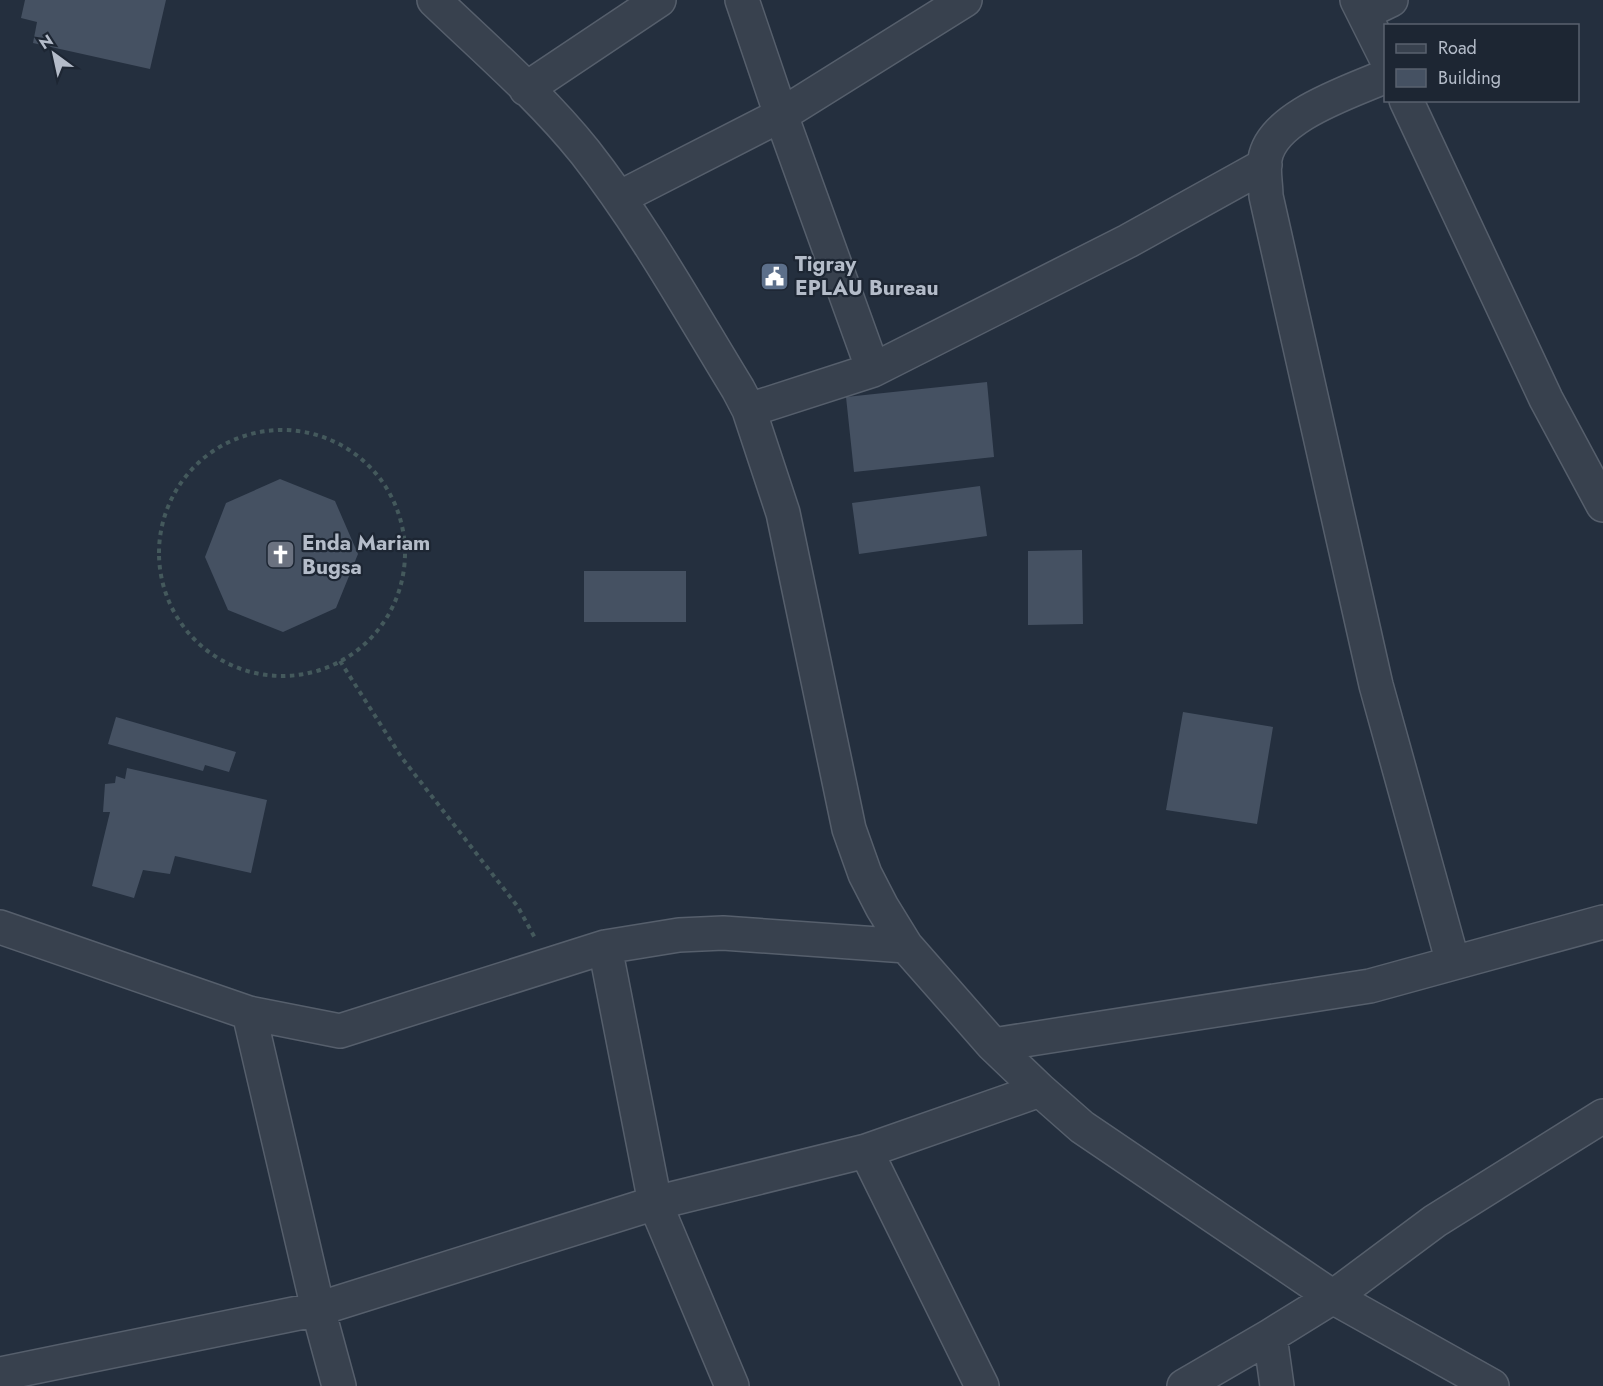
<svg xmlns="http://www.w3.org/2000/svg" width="1603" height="1386" viewBox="0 0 1603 1386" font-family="Jost,sans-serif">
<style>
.building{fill:#455162}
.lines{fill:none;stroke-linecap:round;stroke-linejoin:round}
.minor-casing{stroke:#565f6c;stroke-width:36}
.path{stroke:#44595c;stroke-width:4;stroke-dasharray:4.5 4.5;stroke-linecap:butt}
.minor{stroke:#38414e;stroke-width:33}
.labels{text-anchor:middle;stroke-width:4.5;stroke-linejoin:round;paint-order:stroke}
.poi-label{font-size:21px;font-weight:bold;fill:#b4bcc9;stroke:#1d2633;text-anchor:start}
</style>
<rect width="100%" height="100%" fill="#242f3e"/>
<path class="building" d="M25 0H166L150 69 33 43 37 22 21 18Z
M987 382 994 457 854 472 846 397Z
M280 479 335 501 358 554 336 608 283 632 228 610 205 557 226 503Z
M980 486 987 536 859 554 852 503Z
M1082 550 1083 624 1028 625V551Z
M584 571H686V622H584Z
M1183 712 1273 727 1257 824 1166 810Z
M116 717 236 752 229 772 205 765 203 771 108 744Z
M127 768 267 800 251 873 175 856 170 874 143 870 134 898 92 886 110 812H103L105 784 115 783 116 776 125 779Z"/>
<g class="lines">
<defs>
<path id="minor" d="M434 0C485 49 541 97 585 152 643 226 689 309 738 389L749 410 783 513 849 829 865 874 882 907 906 946 993 1045 1040 1090 1082 1127 1333 1297 1492 1386
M742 0 781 115 873 370
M1357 0 1386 58
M1364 13 1391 0
M1386 76C1350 92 1272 116 1265 159 1263 171 1266 185 1266 196L1376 685 1453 963
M526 89 659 0
M1406 100 1546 399 1603 505
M619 198 781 115 965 0
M749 410 873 370 1128 241 1265 165
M0 927 249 1013 340 1031 605 947 679 935 723 933 906 946
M605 947 655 1203 732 1386
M249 1013 318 1309 339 1386
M993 1045 1370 986 1603 922
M866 1151 982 1386
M1270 1336 1277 1386
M0 1374 318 1309 655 1203 866 1151 1040 1090
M1184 1386 1270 1336 1333 1297 1435 1221 1603 1116"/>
</defs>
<use href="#minor" class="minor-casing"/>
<path class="path" d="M159 553a123 123 0 1 1 246 0a123 123 0 1 1-246 0Z
M340 661 402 758 518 907 535 938"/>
<use href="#minor" class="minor"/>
</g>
<defs>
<symbol id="civic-square" viewBox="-11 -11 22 22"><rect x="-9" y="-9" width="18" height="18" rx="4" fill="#5c6f8a" stroke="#1d2633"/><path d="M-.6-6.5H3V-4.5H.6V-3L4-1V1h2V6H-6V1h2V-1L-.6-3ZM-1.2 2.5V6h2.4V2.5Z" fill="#fff"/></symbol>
<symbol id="church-square" viewBox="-11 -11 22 22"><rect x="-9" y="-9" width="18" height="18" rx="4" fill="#6b7280" stroke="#1d2633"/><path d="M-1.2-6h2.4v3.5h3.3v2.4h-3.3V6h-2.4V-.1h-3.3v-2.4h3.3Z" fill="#fff"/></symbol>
</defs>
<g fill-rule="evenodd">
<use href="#civic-square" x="758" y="260" width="33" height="33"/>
<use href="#church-square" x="264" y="538" width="33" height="33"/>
</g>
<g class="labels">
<g class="poi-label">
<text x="795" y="271">Tigray<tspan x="795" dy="24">EPLAU Bureau</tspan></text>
<text x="302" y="550">Enda Mariam<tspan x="302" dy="24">Bugsa</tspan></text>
</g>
</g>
<rect x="1384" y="24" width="195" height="78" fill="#1d2633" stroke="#59626f" stroke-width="1.5"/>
<rect x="1396" y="44" width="30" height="9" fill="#38414e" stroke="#59626f" stroke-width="1.5"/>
<text x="1438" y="54" font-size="18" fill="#b4bcc9">Road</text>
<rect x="1396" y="69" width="30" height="18" fill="#455162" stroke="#59626f" stroke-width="1.5"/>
<text x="1438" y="84" font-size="18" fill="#b4bcc9">Building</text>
<g transform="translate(54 54) rotate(327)" stroke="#1d2633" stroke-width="4.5" paint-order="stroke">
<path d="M0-4.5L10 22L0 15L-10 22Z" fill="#b4bcc9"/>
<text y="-9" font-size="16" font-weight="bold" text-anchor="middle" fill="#b4bcc9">N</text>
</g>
</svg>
